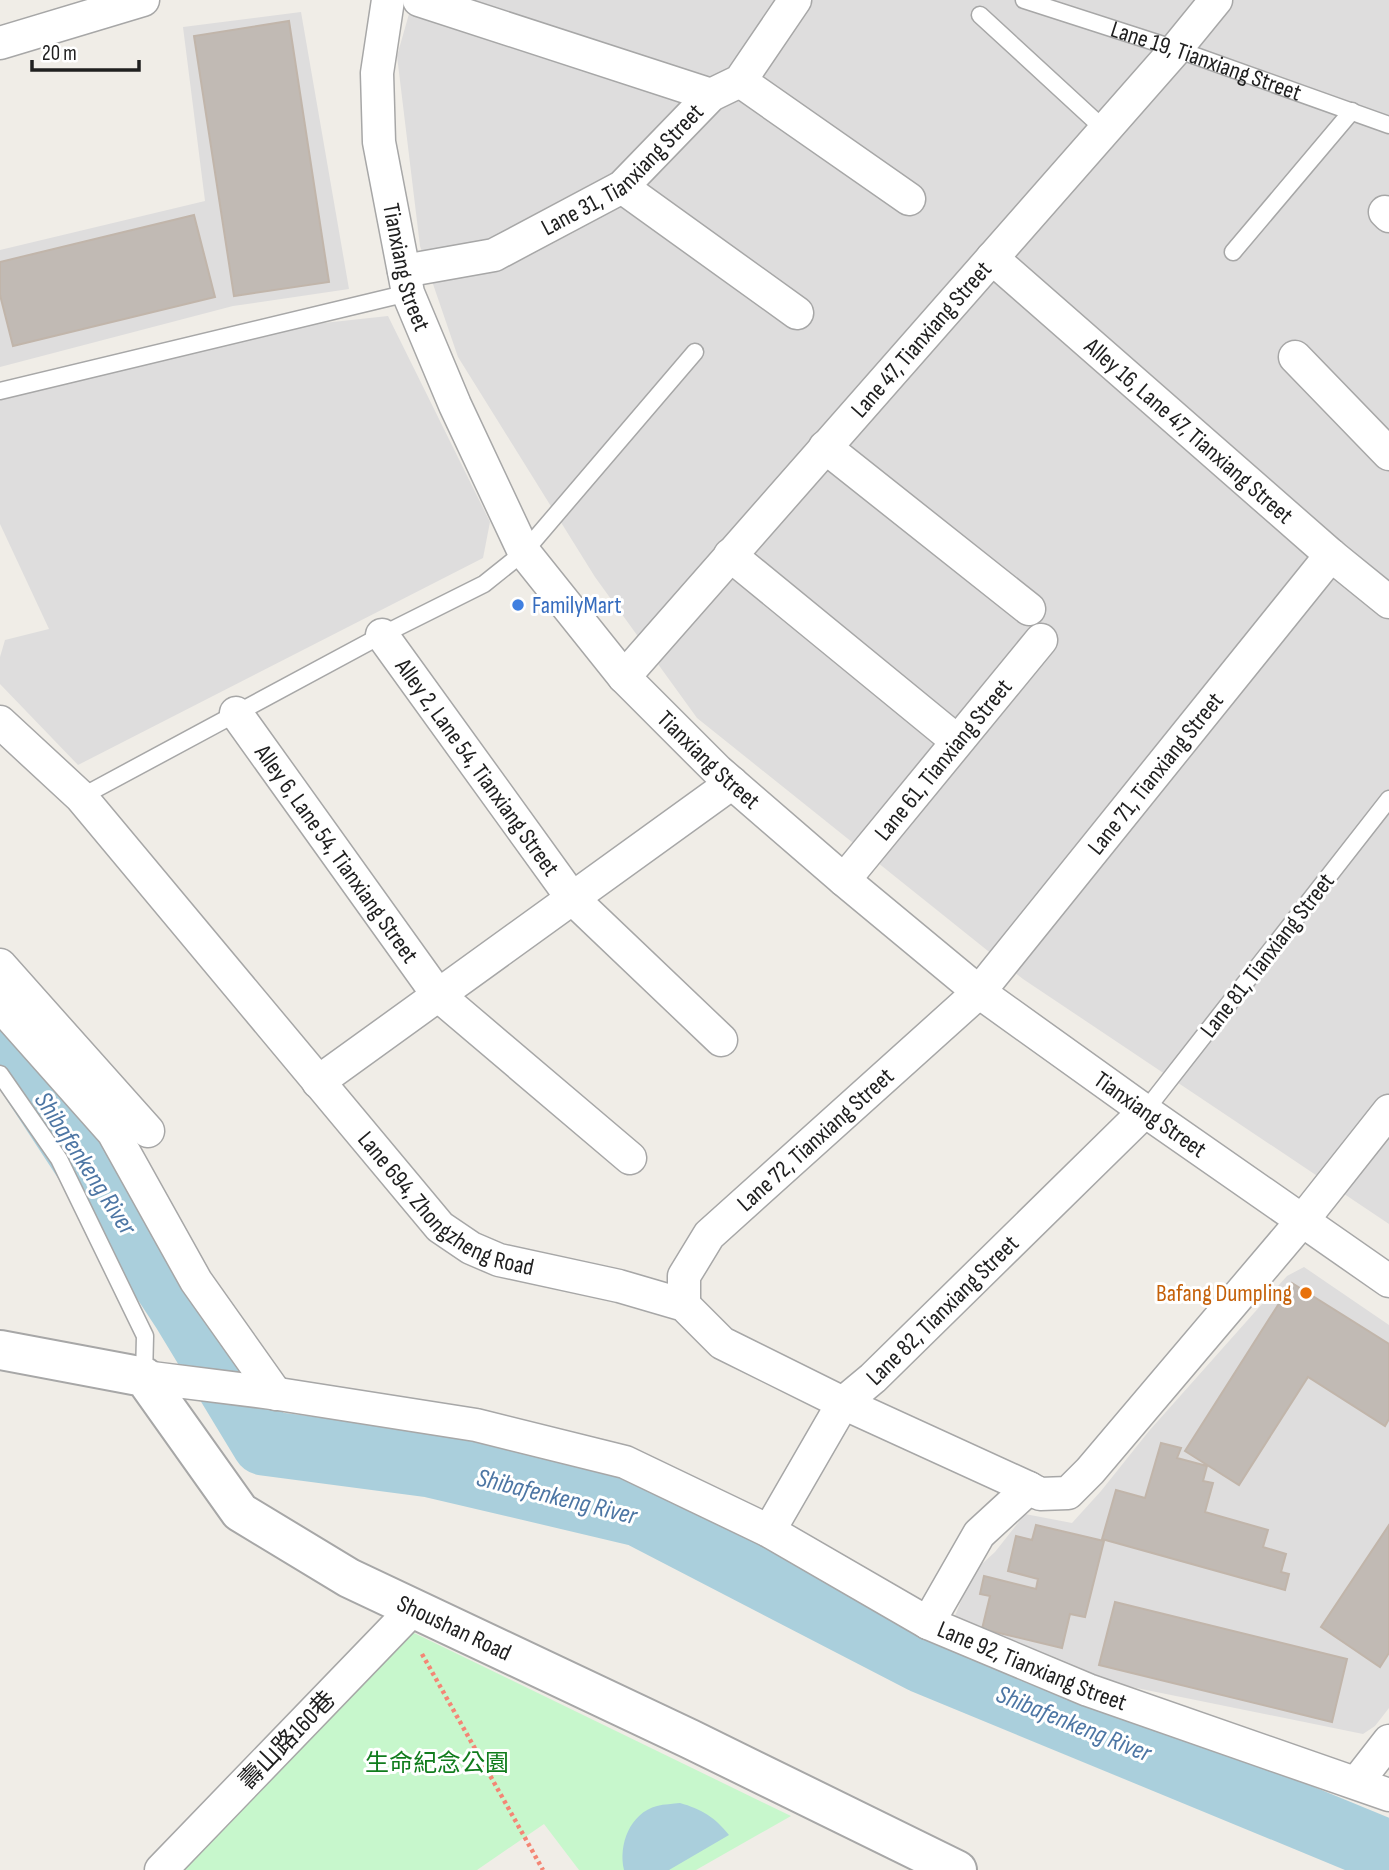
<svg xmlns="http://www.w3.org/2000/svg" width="1389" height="1870" viewBox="0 0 1389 1870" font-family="'Sofia Sans Condensed','Noto Sans TC',sans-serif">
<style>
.residential{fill:#dedddd}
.park{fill:#c7f7cc}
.water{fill:#aacfdc}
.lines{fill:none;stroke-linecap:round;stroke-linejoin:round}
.river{stroke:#aacfdc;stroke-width:65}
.building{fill:#c1bab4;stroke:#c1b5aa;stroke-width:2}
.service-casing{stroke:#a7a7a7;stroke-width:19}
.minor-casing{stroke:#a7a7a7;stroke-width:35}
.tertiary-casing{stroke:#a7a7a7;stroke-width:42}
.path{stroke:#f48675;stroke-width:4.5;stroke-dasharray:3.5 3.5;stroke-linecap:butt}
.service{stroke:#fff;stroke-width:16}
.minor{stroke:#fff;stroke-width:32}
.tertiary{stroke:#fff;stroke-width:38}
.shop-dot{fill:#3f7fe0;stroke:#fff;stroke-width:2.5}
.food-dot{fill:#e8710a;stroke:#fff;stroke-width:2.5}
.labels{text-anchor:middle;stroke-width:6;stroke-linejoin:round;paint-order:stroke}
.street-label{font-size:24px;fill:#202020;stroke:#fff}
.shop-label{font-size:24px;fill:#366cbe;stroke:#fff;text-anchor:start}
.food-label{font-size:24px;fill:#c56008;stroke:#fff;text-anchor:end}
.park-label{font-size:24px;fill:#117c1d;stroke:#fff}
.water-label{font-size:26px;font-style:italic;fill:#4d76a4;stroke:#fff}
</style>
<rect width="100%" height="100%" fill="#f0ede7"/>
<path class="residential" d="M413 0H1389V1224L1023 979 697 718 595 577 458 357 420 246 397 56Z
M301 12 349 289 233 306 0 367V250L205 201 183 27Z
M388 316 490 522 483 558 78 765 0 684V657L5 640 49 629 0 524V398L259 330Z
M1304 1267 1389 1325V1708L1375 1726 1363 1734 1102 1681 953 1621 972 1573 995 1552 1025 1514 1072 1523 1101 1491 1149 1431 1287 1276Z"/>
<path class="park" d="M412 1632 791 1816 696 1870H579L544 1824 477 1870H175Z"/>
<path class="water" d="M680 1803C701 1809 715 1817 729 1835L669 1870H624C618 1845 630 1813 657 1806 664 1804 673 1804 680 1803Z"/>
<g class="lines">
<path class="river" d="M0 1038 16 1055 184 1311 264 1443 431 1465 639 1514 923 1661 1389 1853"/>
</g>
<path class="building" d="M289 21 329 282 234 296 194 36Z
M194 215 215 297 13 346 0 295V262Z
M1292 1283 1389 1344V1419L1385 1426 1308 1377 1239 1485 1185 1451Z
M1161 1443 1181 1448 1177 1458 1207 1466 1203 1481 1213 1483 1205 1512 1268 1530 1263 1547 1286 1554 1281 1572 1289 1574 1285 1590 1102 1539 1116 1490 1145 1498Z
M1036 1525 1104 1541 1085 1617 1070 1614 1062 1648 982 1629 990 1596 980 1594 984 1576 1036 1589 1038 1579 1008 1571 1016 1536 1032 1540Z
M1389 1525V1653L1380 1667 1321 1627Z
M1115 1602 1347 1659 1332 1722 1099 1665Z"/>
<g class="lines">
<defs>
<g id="service">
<path id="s1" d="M1024 0 1176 49 1389 125"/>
<path d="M980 15 1105 130"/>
<path d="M1233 252 1352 111"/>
<path d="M0 391 408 293"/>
<path d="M81 797 382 635 484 584 524 552 695 352"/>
<path d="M0 1074 59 1159 145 1336 144 1377"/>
<path d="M1145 1111 1389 799"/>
</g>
<g id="minor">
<path id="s2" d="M388 0 377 73 379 142 408 293 455 405 524 552 624 677 718 771 844 880 979 992 1145 1111 1389 1281"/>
<path d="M419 0 711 95"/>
<path d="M0 43 143 0"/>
<path d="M740 81 909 199"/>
<path d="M622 187 797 313"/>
<path d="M1385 212 1389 216"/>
<path id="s3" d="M992 258 1331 555 1389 602"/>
<path id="s4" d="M404 271 494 255 622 187 711 95 740 81 795 0"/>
<path d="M1295 357 1389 454"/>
<path d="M825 447 1029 609"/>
<path d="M730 555 957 741"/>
<path id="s5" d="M382 635 572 898 721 1040"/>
<path id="s6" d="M624 677 1176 49 1216 0"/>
<path id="s7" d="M236 713 438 995 630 1158"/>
<path id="s8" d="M0 722 81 797 440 1227 471 1248 499 1260 619 1286 684 1305 722 1343 843 1403 1029 1488"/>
<path id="s9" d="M844 880 1041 640"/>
<path d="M0 965 148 1131"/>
<path d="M0 1005 113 1132 196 1281 276 1394"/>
<path d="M318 1082 732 783"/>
<path id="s10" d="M684 1305V1276L709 1235 979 992 1331 555"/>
<path id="s11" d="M144 1377 272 1393 476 1425 625 1462 769 1531 928 1623 1088 1690 1389 1795"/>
<path id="s12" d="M769 1531 843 1403 873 1378 1145 1111"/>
<path d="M928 1623 979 1534 1029 1488 1040 1494 1068 1493 1090 1471 1302 1221 1389 1111"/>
<path d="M1357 1782 1389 1741"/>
<path d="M161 1870 413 1609"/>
</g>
<g id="tertiary">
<path id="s13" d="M0 1350 144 1377 240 1512 349 1578 690 1739 957 1870"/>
</g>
</defs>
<use href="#service" class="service-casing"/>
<use href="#minor" class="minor-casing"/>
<use href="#tertiary" class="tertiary-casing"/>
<path class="path" d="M422 1654 543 1870"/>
<use href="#service" class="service"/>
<use href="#minor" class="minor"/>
<use href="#tertiary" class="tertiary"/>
</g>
<circle class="shop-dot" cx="518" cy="605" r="7"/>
<circle class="food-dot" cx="1306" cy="1293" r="7"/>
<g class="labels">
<g class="street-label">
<text dy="8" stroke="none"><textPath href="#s1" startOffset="192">Lane 19, Tianxiang Street</textPath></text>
<text dy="8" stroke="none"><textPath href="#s4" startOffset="247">Lane 31, Tianxiang Street</textPath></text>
<text dy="8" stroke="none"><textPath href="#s2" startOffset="271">Tianxiang Street</textPath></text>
<text dy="8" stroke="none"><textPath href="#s6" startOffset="450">Lane 47, Tianxiang Street</textPath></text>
<text dy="8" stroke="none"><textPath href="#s3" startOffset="262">Alley 16, Lane 47, Tianxiang Street</textPath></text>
<text dy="8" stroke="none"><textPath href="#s2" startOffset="859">Tianxiang Street</textPath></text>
<text dy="8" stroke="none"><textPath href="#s9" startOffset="156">Lane 61, Tianxiang Street</textPath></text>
<text dy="8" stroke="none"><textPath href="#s5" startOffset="163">Alley 2, Lane 54, Tianxiang Street</textPath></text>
<text dy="8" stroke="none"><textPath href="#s10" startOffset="721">Lane 71, Tianxiang Street</textPath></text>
<text dy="8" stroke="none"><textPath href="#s7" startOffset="173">Alley 6, Lane 54, Tianxiang Street</textPath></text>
<text transform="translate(1267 955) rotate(-52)" y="8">Lane 81, Tianxiang Street</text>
<text dy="8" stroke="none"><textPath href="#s2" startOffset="1426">Tianxiang Street</textPath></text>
<text dy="8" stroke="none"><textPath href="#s10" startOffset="220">Lane 72, Tianxiang Street</textPath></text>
<text dy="8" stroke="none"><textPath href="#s8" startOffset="662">Lane 694, Zhongzheng Road</textPath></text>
<text dy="8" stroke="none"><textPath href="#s12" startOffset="284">Lane 82, Tianxiang Street</textPath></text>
<text dy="8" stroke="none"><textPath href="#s13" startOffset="556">Shoushan Road</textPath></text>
<text dy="8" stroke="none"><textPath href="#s11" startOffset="945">Lane 92, Tianxiang Street</textPath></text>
<text transform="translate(287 1740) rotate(-46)" y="8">壽山路160巷</text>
</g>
<g class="shop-label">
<text x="532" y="613">FamilyMart</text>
</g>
<g class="food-label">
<text x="1292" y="1301">Bafang Dumpling</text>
</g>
<g class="park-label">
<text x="437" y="1771">生命紀念公園</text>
</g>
<g class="water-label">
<text transform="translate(86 1163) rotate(57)" y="9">Shibafenkeng River</text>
<text transform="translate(557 1496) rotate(14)" y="9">Shibafenkeng River</text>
<text transform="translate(1074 1723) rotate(22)" y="9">Shibafenkeng River</text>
</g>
</g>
<path d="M32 60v10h107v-10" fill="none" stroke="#202020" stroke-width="3.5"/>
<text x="42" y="60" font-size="21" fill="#202020" stroke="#ffffff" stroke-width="5" paint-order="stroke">20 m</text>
</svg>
